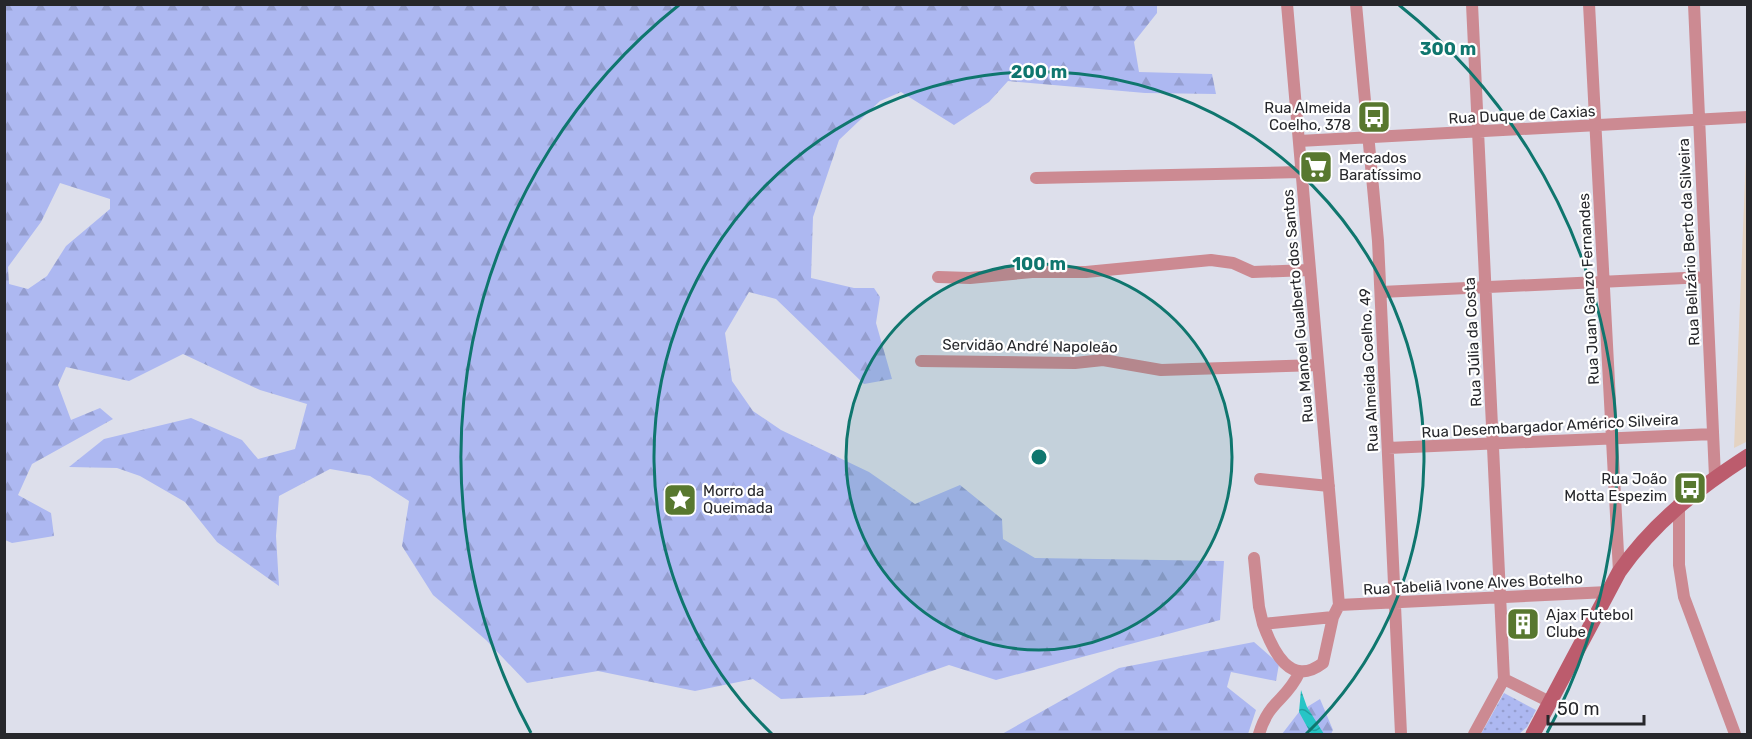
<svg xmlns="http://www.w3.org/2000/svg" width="1752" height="739" viewBox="0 0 1752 739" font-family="Rubik,sans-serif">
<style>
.education{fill:#e4d3c2}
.green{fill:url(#green-dots)}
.forest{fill:url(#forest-firs);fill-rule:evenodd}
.water{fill:url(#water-waves)}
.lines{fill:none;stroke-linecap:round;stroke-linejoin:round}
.minor{stroke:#cc8a92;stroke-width:12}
.secondary{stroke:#bc5c6d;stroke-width:15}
.ring{fill:none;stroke:#0f766e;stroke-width:3}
.labels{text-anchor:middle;stroke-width:4.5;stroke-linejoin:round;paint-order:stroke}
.poi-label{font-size:15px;fill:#26272b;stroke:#fff;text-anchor:start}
.street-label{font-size:15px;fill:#26272b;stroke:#fff}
.centre{fill:#0f766e;stroke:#fff;stroke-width:3}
.ring-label{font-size:18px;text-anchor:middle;font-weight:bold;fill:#0f766e;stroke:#fff;stroke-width:4.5;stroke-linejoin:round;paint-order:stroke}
</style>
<defs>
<pattern id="green-dots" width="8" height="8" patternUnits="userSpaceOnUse" patternTransform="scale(1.5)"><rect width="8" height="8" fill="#adb8f1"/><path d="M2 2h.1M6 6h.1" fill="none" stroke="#959ecf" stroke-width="1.8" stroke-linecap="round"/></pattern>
<pattern id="forest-firs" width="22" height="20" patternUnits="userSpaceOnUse" patternTransform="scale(1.5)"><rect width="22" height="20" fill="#adb8f1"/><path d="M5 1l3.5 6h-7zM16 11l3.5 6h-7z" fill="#959ecf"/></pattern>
<pattern id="water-waves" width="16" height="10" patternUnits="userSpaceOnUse" patternTransform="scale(1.5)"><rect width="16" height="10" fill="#27c5c6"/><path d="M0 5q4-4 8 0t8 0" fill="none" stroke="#21a0a1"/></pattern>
</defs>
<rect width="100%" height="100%" fill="#dddfeb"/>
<path class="education" d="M1747 149 1748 441 1734 448 1746 156Z"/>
<path class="green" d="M1504 693 1536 710 1527 727 1519 734H1481Z"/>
<path class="forest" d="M4 5H1157V13L1134 42 1139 72 1212 74 1216 94 1145 93 1008 81 989 102 954 125 901 92 880 101 839 140 813 217 811 278 854 288H874L880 297 876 323 892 379 864 384 776 299 749 292 725 333 732 381 753 411 781 430 869 472 915 504 960 485 1002 519 1003 539 1035 558 1224 561 1220 620 996 680 949 665 864 695 781 699 753 679 695 691 598 671 527 683 486 640 433 595 402 546 409 501 370 476 330 469 279 496 276 536 279 586 217 542 185 502 140 476 117 468 69 467 104 439 191 418 242 440 258 459 295 449 307 404 260 390 183 354 129 381 66 367 58 385 71 420 100 408 113 419 32 464 18 495 51 513 54 536 12 543 5 540ZM60 183 110 199V209L66 246 47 276 28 289 9 284 8 267 41 222Z
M1254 642 1279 664 1276 681 1231 672 1227 687 1256 710 1248 734H1002L1119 668Z
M1320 699 1333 730 1331 734H1282L1299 712Z"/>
<path class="water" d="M1301 690 1307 707 1324 734H1311L1299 712Z"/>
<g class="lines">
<path class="minor" d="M1287 4 1339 605
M1356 4 1378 241 1401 734
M1472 4 1504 679
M1589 4 1619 572
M1694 4 1715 477
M1299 141 1748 117
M1036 178 1301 172
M938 277 970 278 1032 272H1086L1211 260 1233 263 1253 272 1308 270
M1381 292 1706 277
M921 361 1075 363 1103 360 1161 370 1318 365
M1388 448 1713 434
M1260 479 1329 486
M1679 503V565L1684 597 1735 734
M1254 558 1259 607 1263 624 1333 617
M1339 605 1608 592
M1263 624C1273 651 1290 688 1323 663L1333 617 1339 605
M1259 734C1269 700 1286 701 1299 673
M1474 734 1504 679 1550 702"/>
<path class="secondary" d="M1533 734 1619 572C1654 522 1697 489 1748 456"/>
</g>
<circle cx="1039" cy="457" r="193" fill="#0f766e" fill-opacity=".12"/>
<g class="ring">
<circle cx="1039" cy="457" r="193"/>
<path d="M772 734A385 385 0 1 1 1306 734"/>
<path d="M531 733A578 578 0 0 1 679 5M1399 5A578 578 0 0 1 1547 733"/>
</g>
<defs>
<symbol id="bus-square" viewBox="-11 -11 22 22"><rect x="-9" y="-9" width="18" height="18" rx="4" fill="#58782f" stroke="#fff"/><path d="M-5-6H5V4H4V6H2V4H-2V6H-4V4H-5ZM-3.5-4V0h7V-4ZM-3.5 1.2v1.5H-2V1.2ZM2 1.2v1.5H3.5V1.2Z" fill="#fff"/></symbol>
<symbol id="supermarket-square" viewBox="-11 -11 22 22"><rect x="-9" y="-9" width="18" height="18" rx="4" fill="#58782f" stroke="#fff"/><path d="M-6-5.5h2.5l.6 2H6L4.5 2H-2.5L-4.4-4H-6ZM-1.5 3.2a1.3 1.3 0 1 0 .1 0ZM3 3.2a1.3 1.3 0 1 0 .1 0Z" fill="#fff"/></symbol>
<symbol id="sight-square" viewBox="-11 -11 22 22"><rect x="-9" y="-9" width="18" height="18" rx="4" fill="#58782f" stroke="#fff"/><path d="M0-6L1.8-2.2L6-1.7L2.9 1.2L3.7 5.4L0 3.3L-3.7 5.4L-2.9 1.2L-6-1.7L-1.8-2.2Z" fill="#fff"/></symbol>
<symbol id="building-square" viewBox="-11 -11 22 22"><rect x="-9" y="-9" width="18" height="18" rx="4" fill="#58782f" stroke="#fff"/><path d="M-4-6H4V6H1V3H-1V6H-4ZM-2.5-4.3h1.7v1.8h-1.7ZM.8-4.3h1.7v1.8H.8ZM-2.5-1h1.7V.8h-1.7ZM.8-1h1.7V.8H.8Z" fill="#fff"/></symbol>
</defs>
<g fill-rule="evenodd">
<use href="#bus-square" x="1355" y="98" width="38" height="38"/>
<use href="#supermarket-square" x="1297" y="148" width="38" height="38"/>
<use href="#bus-square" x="1671" y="469" width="38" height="38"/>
<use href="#sight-square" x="661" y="481" width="38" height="38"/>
<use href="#building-square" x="1504" y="605" width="38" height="38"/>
</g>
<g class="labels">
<g class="poi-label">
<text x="1351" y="113" text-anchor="end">Rua Almeida<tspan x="1351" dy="17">Coelho, 378</tspan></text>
<text x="1339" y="163">Mercados<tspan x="1339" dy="17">Baratíssimo</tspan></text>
<text x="1667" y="484" text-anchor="end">Rua João<tspan x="1667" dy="17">Motta Espezim</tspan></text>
<text x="703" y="496">Morro da<tspan x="703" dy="17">Queimada</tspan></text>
<text x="1546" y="620">Ajax Futebol<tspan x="1546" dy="17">Clube</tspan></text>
</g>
<g class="street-label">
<text transform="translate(1522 115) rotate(-3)" y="5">Rua Duque de Caxias</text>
<text transform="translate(1689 242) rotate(-93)" y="5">Rua Belizário Berto da Silveira</text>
<text transform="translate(1589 289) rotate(-93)" y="5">Rua Juan Ganzo Fernandes</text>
<text transform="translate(1298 306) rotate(-95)" y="5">Rua Manoel Gualberto dos Santos</text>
<text transform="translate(1473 342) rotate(-93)" y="5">Rua Júlia da Costa</text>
<text transform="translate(1030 346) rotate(1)" y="5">Servidão André Napoleão</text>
<text transform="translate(1369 370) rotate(-93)" y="5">Rua Almeida Coelho, 49</text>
<text transform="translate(1550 426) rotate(-3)" y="5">Rua Desembargador Américo Silveira</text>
<text transform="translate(1473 584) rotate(-3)" y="5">Rua Tabeliã Ivone Alves Botelho</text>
</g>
</g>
<circle cx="1039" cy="457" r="9" class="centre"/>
<g class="ring-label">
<text x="1448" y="55">300 m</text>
<text x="1039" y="78">200 m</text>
<text x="1039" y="270">100 m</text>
</g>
<rect width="1752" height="739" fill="none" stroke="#26272b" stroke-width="12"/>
<path d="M1548 715v9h96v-9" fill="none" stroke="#26272b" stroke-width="3"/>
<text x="1557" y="715" font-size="18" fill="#26272b" stroke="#ffffff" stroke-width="4.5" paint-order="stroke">50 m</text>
</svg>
